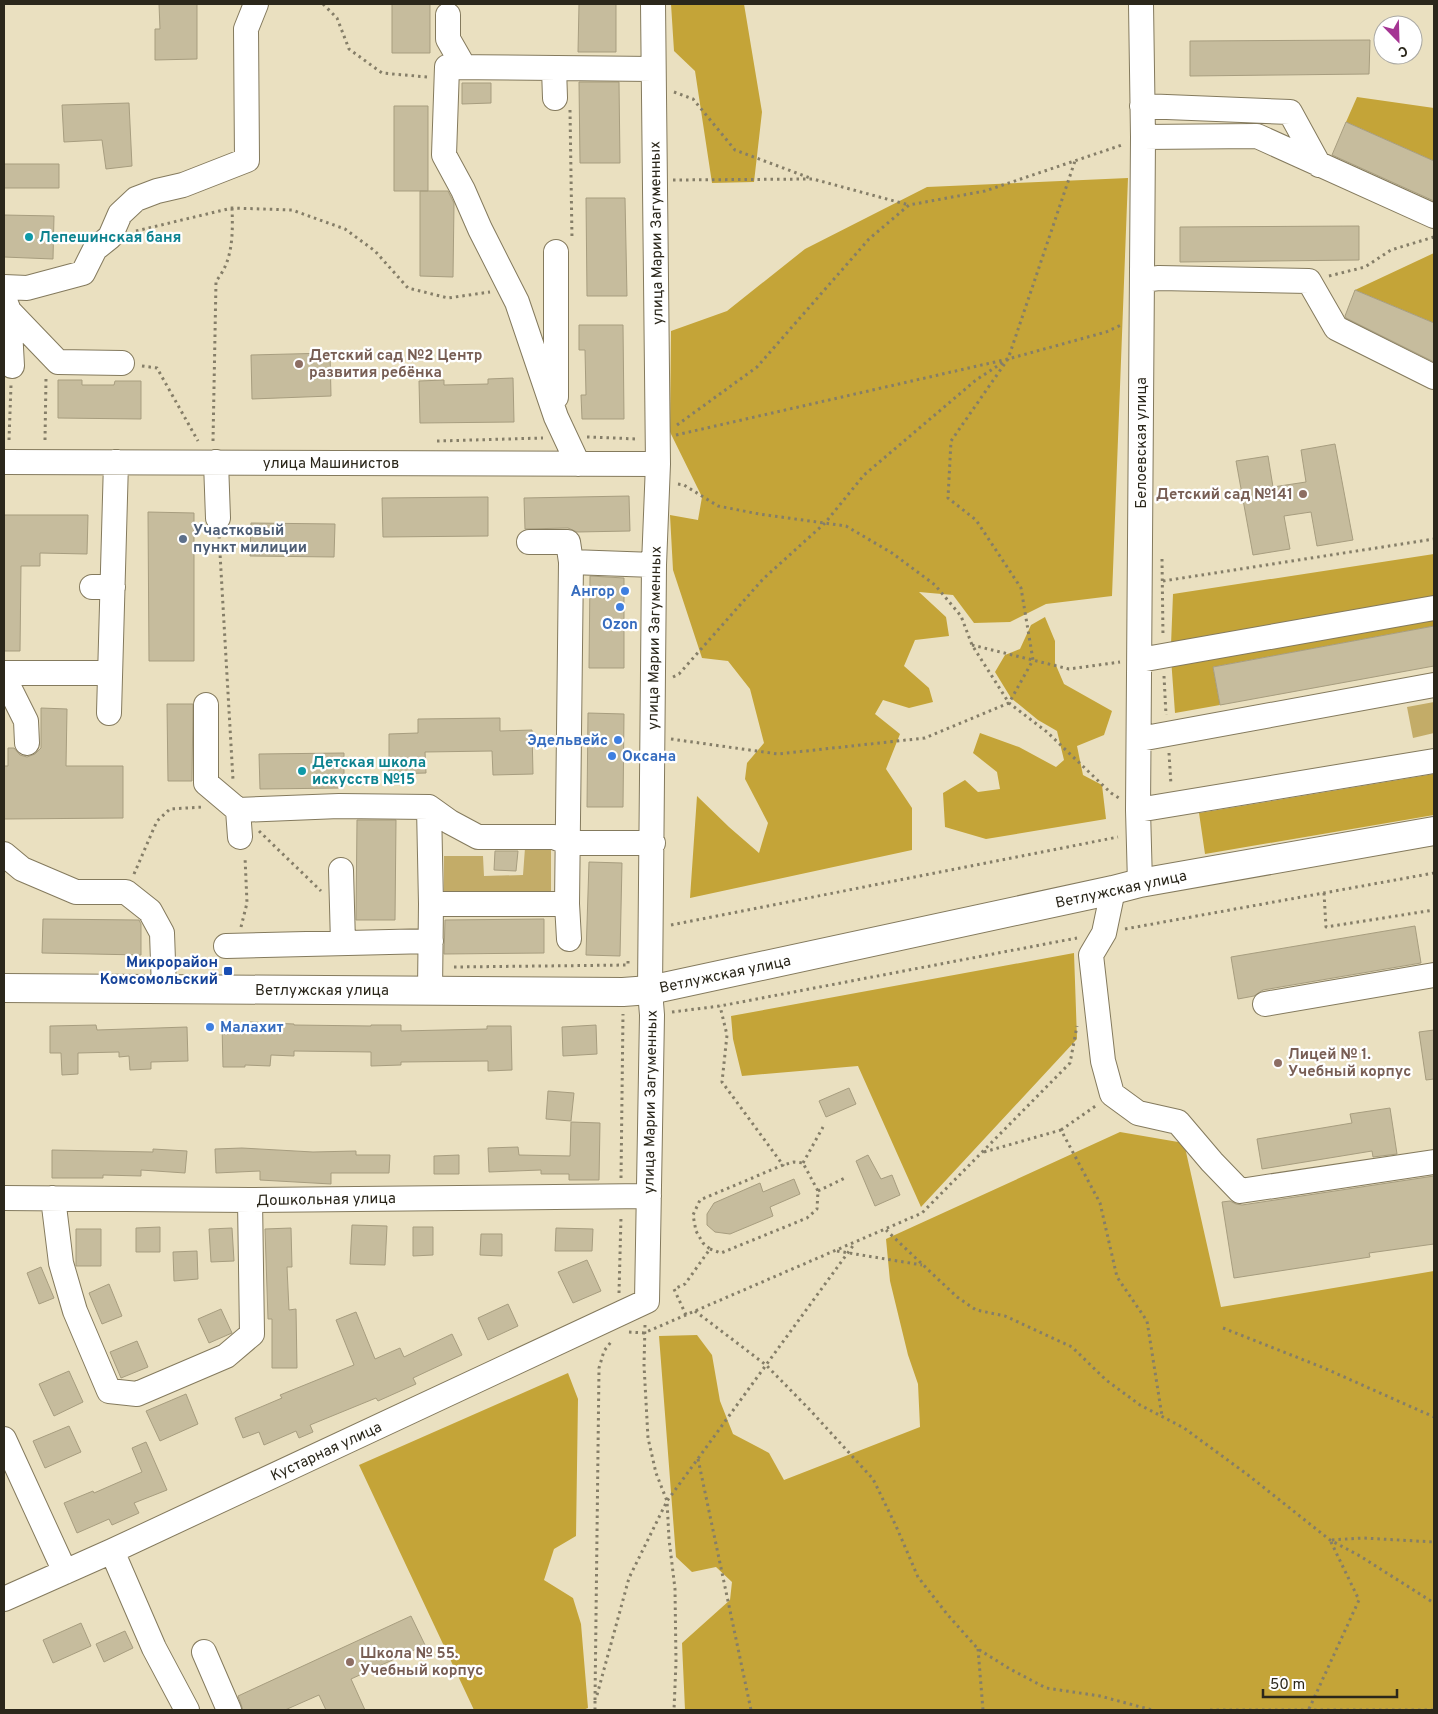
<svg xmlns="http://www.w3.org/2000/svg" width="1438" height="1714" viewBox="0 0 1438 1714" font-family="Overpass,sans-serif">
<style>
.green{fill:#c3ac68}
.forest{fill:#c4a438}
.building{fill:#c6bc9d;stroke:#a79d7f}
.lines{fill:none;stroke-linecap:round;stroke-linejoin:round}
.minor-casing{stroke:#847a5d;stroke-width:26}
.major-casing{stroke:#847a5d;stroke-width:30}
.path{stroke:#857e68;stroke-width:3;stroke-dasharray:2.5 4;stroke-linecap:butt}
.minor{stroke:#fff;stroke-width:24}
.major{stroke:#fff;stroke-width:28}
.culture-dot{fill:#0f9aa8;stroke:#fff;stroke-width:2}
.education-dot{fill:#8d6e63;stroke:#fff;stroke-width:2}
.service-dot{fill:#5c6f8a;stroke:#fff;stroke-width:2}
.shop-dot{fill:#3f7fe0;stroke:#fff;stroke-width:2}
.transit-dot{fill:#1a4fb4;stroke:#fff;stroke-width:2}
.labels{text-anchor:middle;stroke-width:4.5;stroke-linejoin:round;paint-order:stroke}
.street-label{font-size:15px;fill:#2b271b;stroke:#fff}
.culture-label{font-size:15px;font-weight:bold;fill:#0d838f;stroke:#fff;text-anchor:start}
.education-label{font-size:15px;font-weight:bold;fill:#785e54;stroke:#fff;text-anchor:start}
.service-label{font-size:15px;font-weight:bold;fill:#4e5e75;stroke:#fff;text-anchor:start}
.shop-label{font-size:15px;font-weight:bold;fill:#366cbe;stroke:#fff;text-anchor:end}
.transit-label{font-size:15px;font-weight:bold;fill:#164399;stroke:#fff;text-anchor:end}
</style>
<rect width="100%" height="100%" fill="#eae0c0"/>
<path class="green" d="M1434 702V733L1413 738 1407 707Z
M551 844V894L444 895V856H483L484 876 523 875 525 848Z"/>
<path class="forest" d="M671 4H744L762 112 754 182 712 183 695 71 674 51Z
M1357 97 1434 108V161L1346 122Z
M1128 178 1112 596 1046 604 1010 622 974 623 953 595 919 592 946 617 949 636 915 640 904 666 929 688 933 702 909 708 883 700 875 714 900 734 886 769 912 808V850L690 898 697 796 729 827 759 853 768 823 745 779 747 763 764 743 750 689 728 661 702 658 673 570 670 515 698 520 702 497 670 432 671 331 727 311 805 249 927 187Z
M1434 253V323L1355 290Z
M1434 554V600L1171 645 1173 594Z
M1434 612V626L1213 667 1220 705 1175 713 1171 658Z
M1045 617 1055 641V663L1064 684 1112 711 1104 735 1077 746 1083 775 1102 785 1106 819 986 839 945 827 943 793 965 780 978 792 1000 789 997 772 973 753 980 733 1019 747 1056 767 1064 760 1057 731 1038 720 1011 698 995 672 1005 655 1020 649 1031 625Z
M1434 774V815L1205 854 1199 813Z
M1074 953 1077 1039 921 1207 858 1066 742 1076 733 1039 731 1016Z
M1120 1132 1184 1143 1221 1307 1434 1271V1710H685L682 1643 730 1600 732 1582 716 1567 692 1572 676 1557 659 1336 697 1335 712 1355 720 1401 733 1434 769 1453 784 1480 920 1427 918 1384 908 1355 890 1281 886 1239Z
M568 1373 578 1399 576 1536 554 1549 544 1580 573 1598 581 1624 588 1708 583 1710H474L359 1465Z"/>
<path class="building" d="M159 4H197V59L155 60V29H160Z
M392 4H430V53H392Z
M579 4H616V52H578Z
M1370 40 1369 74 1190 76V41Z
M579 82H619L620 163H580Z
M462 83H491V103L462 104Z
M129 103 132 166 106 169 102 140 64 142 62 105Z
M394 106H428V191H394Z
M1346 122 1434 161V201L1332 155Z
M4 164H59V188H4Z
M420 191H448L454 203 453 277 420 276Z
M586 198H625L627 296H587Z
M4 215 54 216 53 259 4 257Z
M1359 226V260L1180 262V227Z
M1355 290 1434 323V362L1346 318 1345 316Z
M579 325H623L624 419H582L581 395H586L585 350H579Z
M330 353 331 396 252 399 251 355Z
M513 378 514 422 420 423 419 381 444 380V385L488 384V379Z
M58 380H82V385H114L115 381H141V419L58 418Z
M1335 444 1353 540 1317 546 1311 512 1284 516 1290 549 1253 555 1236 461 1268 456 1273 487 1306 482 1301 450Z
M629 496 630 531 577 532 568 528 525 529 524 498Z
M488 497V536L383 537 382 498Z
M148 512 194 513V661H149Z
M4 515H88L87 554 40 553V566H21L20 651H4Z
M251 523 335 524 334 557 250 556Z
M590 576 624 578V668H589Z
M1434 626V666L1220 705 1213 667Z
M167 704H193L192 781H168Z
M41 708 67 709 66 766H123V818L4 819V766H8V748H14L20 755 27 757 35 754 41 748Z
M588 713 624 714 623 807H587Z
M500 718V731L532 730 533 774 493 775 492 751 425 752 426 773 389 774V734L418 733V719Z
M344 753V788L260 789 259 754Z
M357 820H396L395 920H356Z
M495 851H518L516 871 494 870Z
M589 862 622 863 620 956 586 955Z
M43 919 139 920 141 924V955L42 953Z
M544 919V953L444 954 445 920Z
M1415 926 1421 963 1263 990 1254 996 1238 999 1231 957Z
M250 1022 294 1024V1025L371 1026V1025H401V1031L487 1029V1026H511L512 1070 488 1071V1061L401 1062V1065L371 1066V1052L294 1051V1056L271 1055 270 1066 245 1065V1067H223L222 1025 250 1024Z
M96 1025 97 1030 187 1027 188 1061 151 1062V1069L130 1070 129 1056 119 1057V1052L78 1053V1074L62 1075 61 1053H50V1026Z
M596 1025 597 1054 563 1056 562 1027Z
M1434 1030V1079L1426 1080 1419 1032Z
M849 1088 856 1104 826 1117 819 1101Z
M548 1091 574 1093 571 1121 546 1119Z
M1390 1108 1397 1154 1373 1157 1372 1151 1262 1169 1257 1139 1352 1123 1350 1114Z
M571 1122 600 1123 599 1180H569V1174H541V1170L489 1172 488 1148 518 1147 519 1155 570 1156Z
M242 1148 313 1152 356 1151V1155H390L389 1173H331V1184L260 1180V1171L216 1173 215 1149Z
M153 1149 187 1151 185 1173 141 1170V1176L103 1175V1178H52V1150L153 1152Z
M459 1155V1174H434V1156Z
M868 1155 881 1179 892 1175 900 1195 875 1206 856 1161Z
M1434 1176V1244L1369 1253 1370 1257 1234 1278 1222 1202 1230 1201 1236 1204 1242 1205Z
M794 1179 800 1194 770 1207 773 1216 730 1234 715 1232 707 1225V1214L714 1203 760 1183 763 1192Z
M352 1225 387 1226 385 1265 350 1264Z
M160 1227V1252H136V1228Z
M413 1227H433V1255L413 1256Z
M232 1228 234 1261 211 1262 209 1229Z
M291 1228 292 1267H287L289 1310 296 1309 297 1368H272V1319H268L265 1229Z
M556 1228 593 1229 592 1251H555Z
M76 1229H101V1266H76Z
M481 1234H502V1256L480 1255Z
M197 1251 198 1279 174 1281 173 1252Z
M587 1260 601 1291 573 1303 558 1272Z
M41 1267 54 1298 39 1304 27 1273Z
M109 1284 122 1316 102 1324 89 1293Z
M508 1304 518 1326 488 1340 478 1318Z
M221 1309 232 1333 209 1343 198 1319Z
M356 1312 375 1359 400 1348 404 1357 452 1334 462 1355 413 1378 416 1384 378 1401 376 1398 310 1425 313 1432 299 1438 296 1431 264 1445 259 1432 243 1438 235 1418 282 1398 280 1395 354 1365 336 1320Z
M137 1341 148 1367 121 1378 110 1352Z
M69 1371 83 1402 54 1416 39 1384Z
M186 1394 198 1424 160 1441 146 1411Z
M69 1426 81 1452 45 1468 33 1441Z
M146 1442 167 1490 134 1503 139 1513 112 1525 109 1519 77 1533 64 1503 93 1491 94 1493 142 1472 132 1448Z
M411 1616 425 1645 351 1679 365 1710H326L319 1695 285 1710H243L238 1696Z
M81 1623 91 1646 53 1663 43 1640Z
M125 1631 133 1648 104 1662 96 1644Z"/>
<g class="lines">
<defs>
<path id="minor" d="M448 15V39L464 67
M554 68 555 98
M1142 106 1290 112 1319 165
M1143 137 1257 136 1434 216
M1142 280 1159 278 1309 281 1336 328 1434 377
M4 287 27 288 83 273 95 249 110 237 120 214 136 199 157 191 183 185 247 160 246 29 256 4
M4 298 9 311 58 362 122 363
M9 311 12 366
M556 397V252
M4 462 658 464
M216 462 218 518
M578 464 556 417 517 302 480 229 463 190 444 155 447 67 653 69
M529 542H568L571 562 654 565
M92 587H113
M1140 660 1434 608
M4 673H110
M4 682 9 687 26 721 27 743
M206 705V783L238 810
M109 713 116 462
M1140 739 1434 685
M429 807 450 822 478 837H554L568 843H653
M1138 810 1434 761
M240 837 238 810 339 806 429 807 431 904 430 990
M4 854 22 869 76 892H126L150 911 162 933 164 989
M341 870 343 943
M1140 883 1138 810 1143 137 1141 4
M1113 890 1104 933 1091 955 1103 1061 1112 1094 1138 1113 1178 1122 1212 1162 1240 1191 1434 1162
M431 904H567
M569 939 567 904 571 562
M226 946 431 941
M1265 1004 1434 975
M4 1198 250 1200 649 1196
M53 1198 61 1263 75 1311 109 1391 137 1394 226 1356 252 1334 250 1200
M4 1439 65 1572
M112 1551 154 1648 187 1710
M4 1599 112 1551 647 1301 652 1015 650 990 654 565 658 464 653 4
M204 1652 229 1710"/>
<path id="major" d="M4 988 623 992 650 990 1113 890 1140 883 1434 831"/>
</defs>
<use href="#minor" class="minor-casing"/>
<use href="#major" class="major-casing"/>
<path class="path" d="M323 4 337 18 349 49 382 73 427 77
M674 92 693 99 735 150 810 178
M570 110 572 239
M673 180 813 179 909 205
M136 231 232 208 292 210 345 229 375 251 408 288 448 298 490 292
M1329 276 1365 267 1391 250 1434 237
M142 366 157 368 198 441
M677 425 757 367 869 239 909 205 985 191 1122 145
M676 435 1008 359
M587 437 638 439
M9 440 11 385
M45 440 46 378
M213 441 216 281C233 261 233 234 232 208
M437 441 543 438
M678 484 684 485 718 506 759 514 846 526 892 553 935 585 961 616 972 645 1009 703 1047 732 1111 793 1119 798
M219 536 233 780
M1162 559 1163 637
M1163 581 1434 539
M972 645 1069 669 1120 662
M1164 676 1166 715
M673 677 679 674 763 579 825 523 864 475 976 380 1008 359 1106 332 1123 324
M671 739 778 754 925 738 1009 703 1033 660 1021 588 976 520 948 498 951 441 1008 359 1075 161
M1169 753 1171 785
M259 831 321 891
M134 874 157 821 170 809 203 807
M1324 893 1326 927 1434 910
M671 925 1118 837
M241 927 247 903 245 857
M1125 929 1434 873
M454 967 628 965V959
M672 1012 720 1006 1077 938
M1061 1130 1097 1105
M984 1152 1061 1130 1100 1203 1117 1277 1147 1321 1162 1416
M803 1163 823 1127
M621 1178 623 1014
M818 1191 847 1177
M886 1230 957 1297 976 1310 1005 1316 1072 1347 1106 1380 1140 1405 1184 1428 1248 1475 1330 1540 1360 1556 1434 1603
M710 1249 721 1253 807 1218 817 1209 818 1191 803 1163 794 1162 783 1165
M837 1251 922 1265
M619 1293 621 1217
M695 1311 766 1365 810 1410 873 1479 896 1526 918 1577 947 1614 978 1649 1010 1669 1046 1688 1100 1696 1152 1710
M686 1315 674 1289 685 1284 710 1249 703 1243 696 1231 693 1215 700 1200 783 1165 722 1082 727 1035 720 1006
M645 1325 644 1365 648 1438 656 1473 667 1501 669 1539 675 1589 676 1662 674 1710
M1223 1328 1324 1368 1434 1417
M629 1332 644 1333 922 1213 1070 1063 1077 1026
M698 1459 751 1710
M978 1649 983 1710
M597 1695 629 1578 667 1501 855 1243
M595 1700 599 1368 604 1351 611 1342
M1309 1709 1359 1600 1330 1540 1364 1538 1434 1542
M595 1710V1701
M1210 1710H1434"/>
<use href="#minor" class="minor"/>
<use href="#major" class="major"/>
</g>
<g class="culture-dot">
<circle cx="29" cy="237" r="5"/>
<circle cx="302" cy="771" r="5"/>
</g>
<g class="education-dot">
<circle cx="299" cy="364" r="5"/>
<circle cx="1303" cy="494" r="5"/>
<circle cx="1278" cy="1063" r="5"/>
<circle cx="350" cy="1662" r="5"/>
</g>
<circle class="service-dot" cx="183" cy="539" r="5"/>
<g class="shop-dot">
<circle cx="625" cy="591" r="5"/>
<circle cx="620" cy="607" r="5"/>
<circle cx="618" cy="740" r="5"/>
<circle cx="612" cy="756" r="5"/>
<circle cx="210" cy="1027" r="5"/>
</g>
<rect class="transit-dot" x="223" y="966" width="10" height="10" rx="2.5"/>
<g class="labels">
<g class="street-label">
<text transform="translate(656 233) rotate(-91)" y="5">улица Марии Загуменных</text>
<text transform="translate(1141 443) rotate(-90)" y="5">Белоевская улица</text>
<text x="331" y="468">улица Машинистов</text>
<text transform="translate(654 638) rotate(-89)" y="5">улица Марии Загуменных</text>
<text transform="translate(1121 889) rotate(-12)" y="5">Ветлужская улица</text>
<text transform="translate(725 974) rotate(-12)" y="5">Ветлужская улица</text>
<text x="322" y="995">Ветлужская улица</text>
<text transform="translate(650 1102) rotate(-89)" y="5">улица Марии Загуменных</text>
<text transform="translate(326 1199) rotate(-1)" y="5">Дошкольная улица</text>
<text transform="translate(326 1451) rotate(-25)" y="5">Кустарная улица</text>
</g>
<g class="culture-label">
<text x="39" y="242">Лепешинская баня</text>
<text x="312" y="767">Детская школа<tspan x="312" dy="17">искусств №15</tspan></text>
</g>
<g class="education-label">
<text x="309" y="360">Детский сад №2 Центр<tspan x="309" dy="17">развития ребёнка</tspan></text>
<text x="1293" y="499" text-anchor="end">Детский сад №141</text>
<text x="1288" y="1059">Лицей № 1.<tspan x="1288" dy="17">Учебный корпус</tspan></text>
<text x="360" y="1658">Школа № 55.<tspan x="360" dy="17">Учебный корпус</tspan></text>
</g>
<g class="service-label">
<text x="193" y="535">Участковый<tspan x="193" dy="17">пункт милиции</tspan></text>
</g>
<g class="shop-label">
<text x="615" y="596">Ангор</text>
<text x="620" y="629" text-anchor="middle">Ozon</text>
<text x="608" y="745">Эдельвейс</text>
<text x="622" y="761" text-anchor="start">Оксана</text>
<text x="220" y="1032" text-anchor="start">Малахит</text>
</g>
<g class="transit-label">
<text x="218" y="967">Микрорайон<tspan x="218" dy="17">Комсомольский</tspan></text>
</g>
</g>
<rect width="1438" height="1714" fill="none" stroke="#2b271b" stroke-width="10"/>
<g transform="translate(1398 40) rotate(157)"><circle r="24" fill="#ffffff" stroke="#aaa9a4"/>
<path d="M0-4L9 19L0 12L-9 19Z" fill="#a53593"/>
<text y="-8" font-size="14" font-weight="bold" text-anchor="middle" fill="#2b271b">С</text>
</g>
<path d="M1263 1689v8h134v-8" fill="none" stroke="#2b271b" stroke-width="2.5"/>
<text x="1270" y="1689" font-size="15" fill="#2b271b" stroke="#ffffff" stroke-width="4" paint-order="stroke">50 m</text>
</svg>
